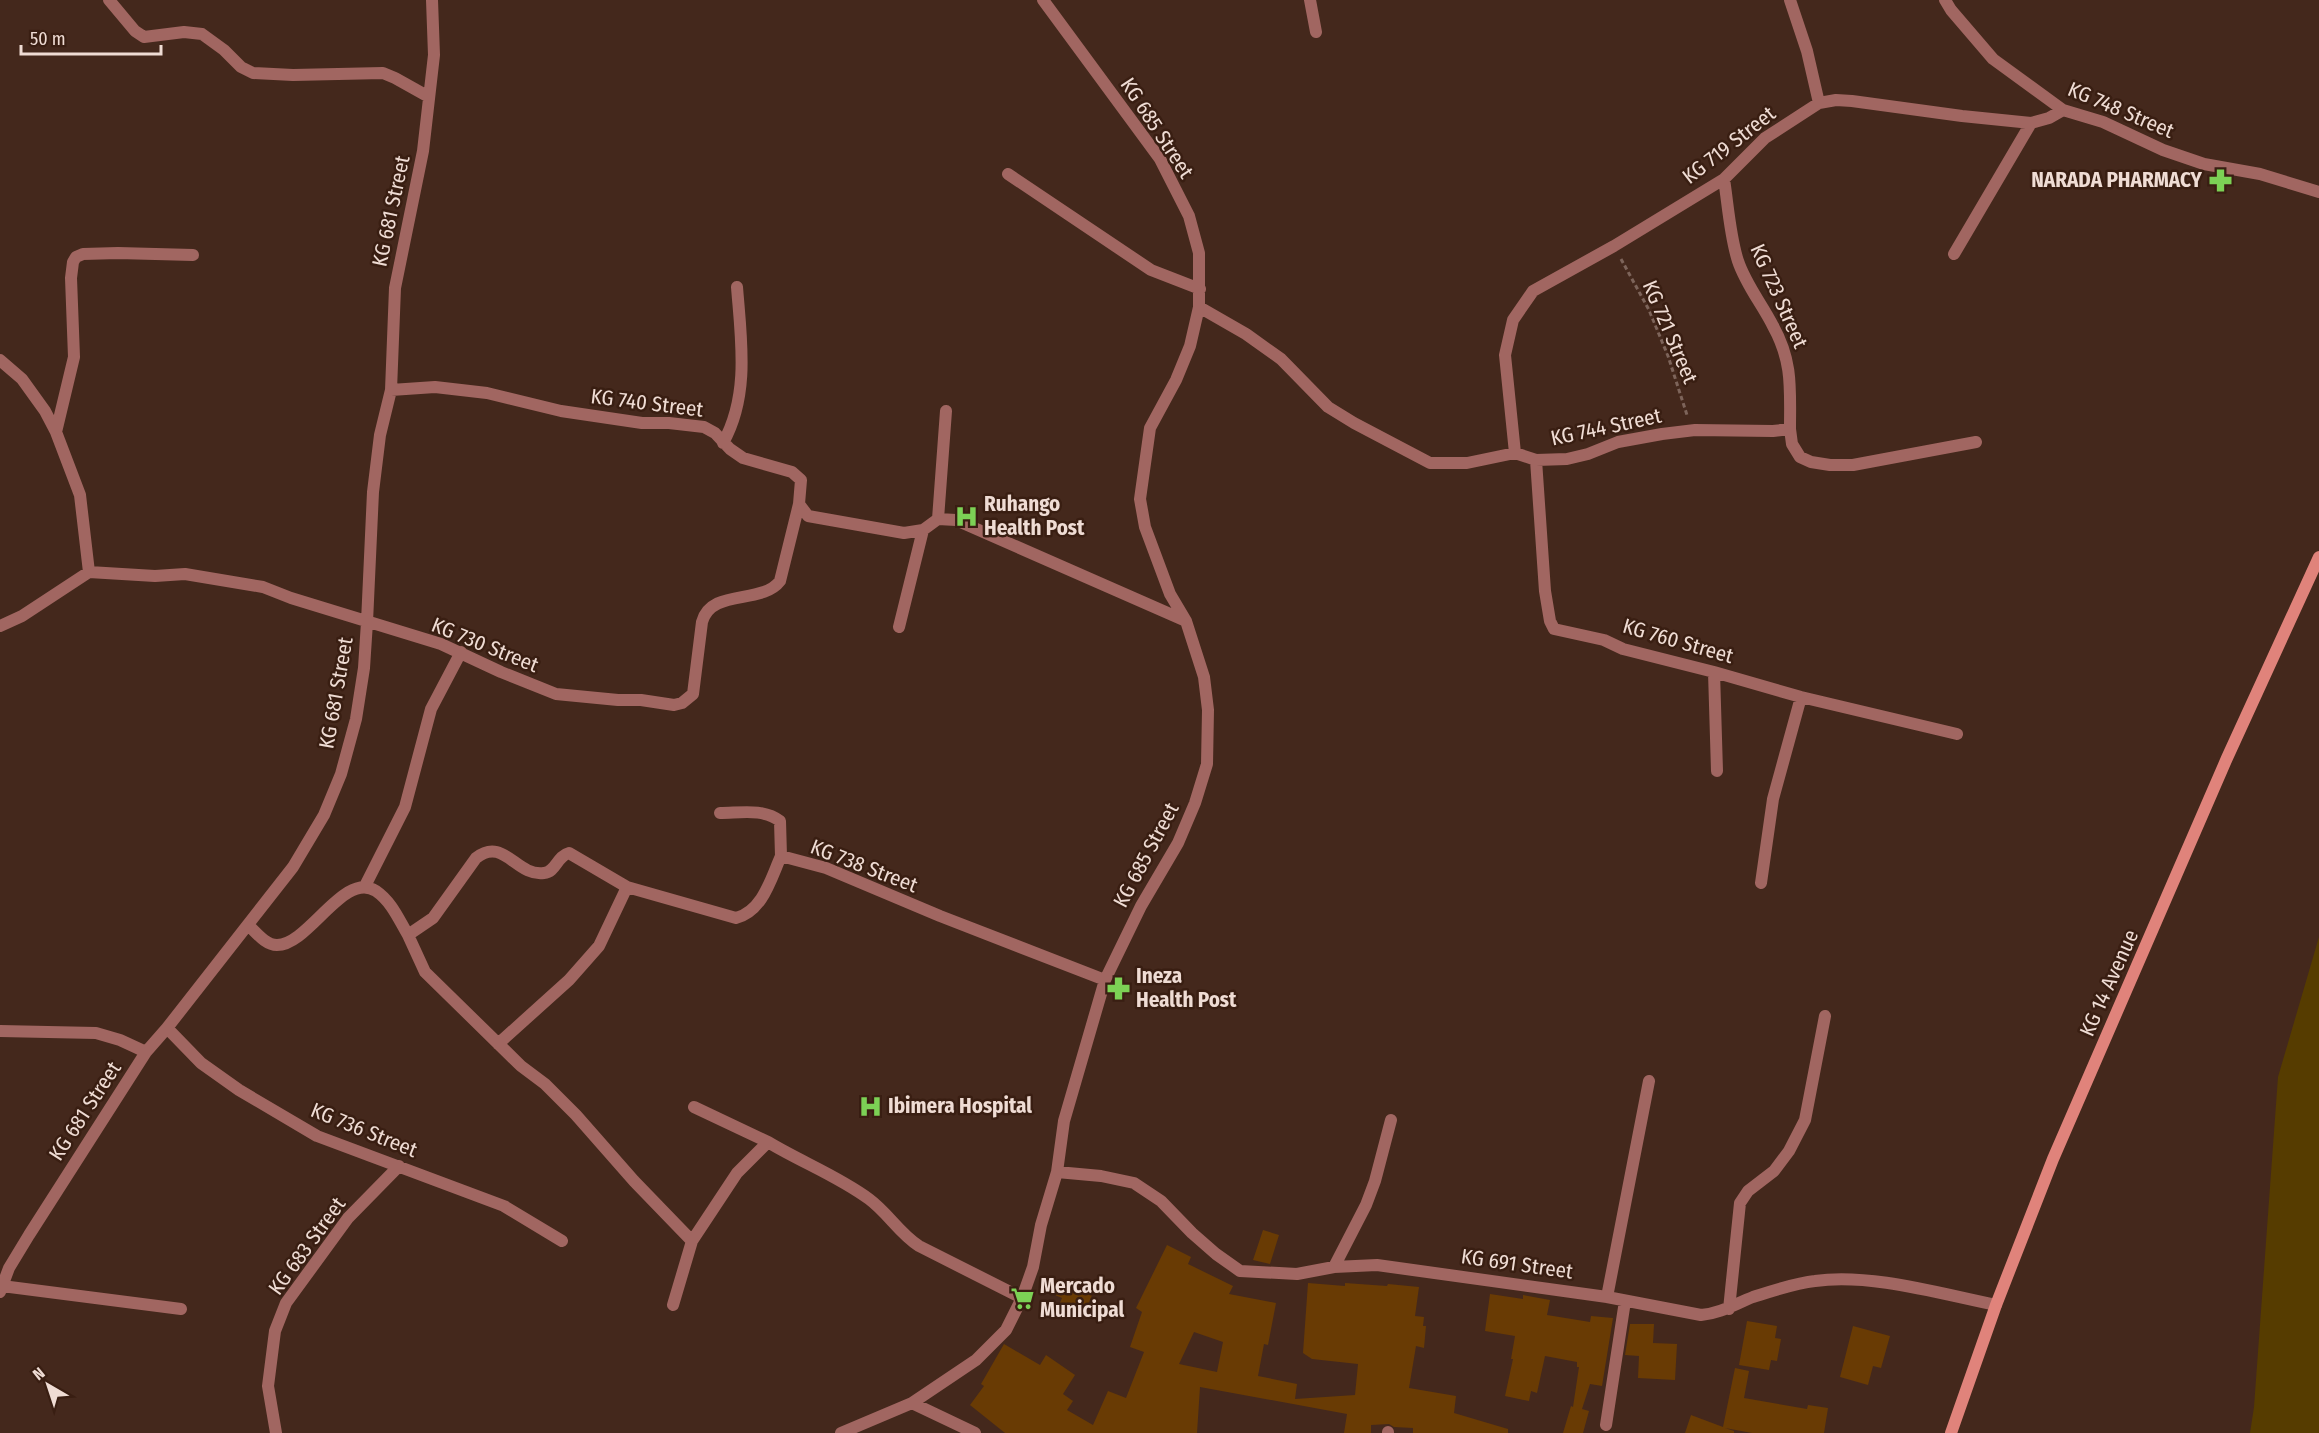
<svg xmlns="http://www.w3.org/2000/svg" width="2319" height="1433" viewBox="0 0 2319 1433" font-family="'Fira Sans Condensed',sans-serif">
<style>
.green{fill:#563c00}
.building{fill:#693b04;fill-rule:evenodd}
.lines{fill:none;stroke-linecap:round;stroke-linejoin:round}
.path{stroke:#7d645a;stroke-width:3;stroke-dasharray:4.5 3;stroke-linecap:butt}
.street{stroke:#a16661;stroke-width:12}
.secondary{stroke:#e0837b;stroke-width:12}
.labels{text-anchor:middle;stroke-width:5;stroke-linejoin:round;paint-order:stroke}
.street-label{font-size:21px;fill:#efdcd4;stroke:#391e12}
.poi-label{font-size:21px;font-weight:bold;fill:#efdcd4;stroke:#391e12;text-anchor:start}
</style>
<rect width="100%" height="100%" fill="#44281c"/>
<path class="green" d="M2319 937V1433H2250L2254 1407 2278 1077Z"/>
<path class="building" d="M1263 1230 1279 1235 1270 1264 1253 1260Z
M1167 1245 1191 1257 1188 1264 1233 1286 1229 1294 1276 1303 1268 1345 1264 1344 1258 1376 1297 1384 1295 1399 1355 1395 1358 1364 1312 1359 1303 1353 1308 1283 1345 1286V1283L1387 1286 1388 1284 1419 1287 1415 1316 1424 1317 1423 1326H1426L1424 1348 1416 1346 1409 1388 1456 1396 1454 1413 1508 1429V1433H1413V1428L1394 1427 1389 1424 1371 1425V1433H1344L1347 1414 1200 1387 1197 1433H1005L970 1405 984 1386 981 1384 1004 1344 1040 1365 1046 1355 1075 1375 1063 1394 1073 1401 1067 1410 1093 1425 1108 1391 1126 1398 1144 1352 1130 1347 1142 1312 1136 1308ZM1194 1332 1223 1342 1217 1372 1179 1364Z
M1061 1282 1092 1295 1084 1315 1059 1305 1062 1298 1055 1295Z
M1490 1294 1523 1299V1295L1550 1300 1547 1315 1590 1322 1591 1316 1613 1318 1602 1386 1590 1384 1582 1409 1589 1411 1583 1433H1563L1571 1406 1573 1407 1579 1367H1577V1362L1545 1356 1537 1393 1531 1391 1529 1401 1505 1396 1513 1359H1511L1515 1336 1485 1331Z
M1747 1321 1777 1326 1775 1338 1781 1339 1777 1361 1771 1360 1769 1370 1739 1365Z
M1630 1324H1654L1653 1343 1677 1344 1675 1380 1638 1378 1639 1356 1625 1355Z
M1853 1326 1890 1336 1881 1368 1873 1366 1868 1385 1840 1377Z
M1735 1368 1749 1371 1744 1398 1807 1409 1808 1405 1828 1408 1824 1433H1752L1725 1428 1734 1431V1433H1685L1691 1415 1723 1427Z"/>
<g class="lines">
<path class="path" d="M1621 259 1649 310 1668 356 1687 415"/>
<path class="street" d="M109 0 135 31 144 37 184 32 202 34 224 50 241 67 253 73 293 75 383 73 395 78 429 97
M1310 0 1316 32
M1790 0 1807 51 1819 103
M1945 0 1951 10 1993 59 2063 110 2103 122 2163 150 2204 164 2260 174 2319 192
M1008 174 1151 270 1200 289
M1724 179C1728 205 1730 237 1738 261 1746 285 1762 304 1773 326 1793 362 1790 389 1790 429
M1954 254 2031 123
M1199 307 1246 334 1281 359 1328 407 1354 423 1430 463H1467L1515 453 1536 460 1567 459 1588 454 1618 442 1662 434 1695 430 1773 431 1790 429 1792 444 1800 457 1811 462 1830 465H1853L1976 442
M0 360 22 379 45 411 56 432 80 495 89 572
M391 390 435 387 487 393 561 411 642 423H669L704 427 715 433 730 449 743 458 792 472 801 480 799 504 808 516 904 533 923 530 938 519 956 520 1186 621
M56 432 74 357 71 278 73 262 76 257 83 254 118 253 193 255
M723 443C750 395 741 339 737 287
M1515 453 1505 355 1513 320 1533 291 1614 246 1724 179 1765 138 1819 103 1836 100 1852 101 1962 116 2031 123 2049 118 2063 110
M1536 460 1545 591 1550 621 1554 629 1604 640 1623 649 1714 672 1801 697 1957 734
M938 519 946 411
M0 626 22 616 89 572 155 576 185 574 263 587 291 598 441 644 501 672 556 694 618 700H641L674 705 682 703 693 694 702 622C711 588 762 605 780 581L799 504
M899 627 923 530
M1714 672 1717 771
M720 813C740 813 763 808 780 821L781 856
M1761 883 1773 799 1801 697
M365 886 405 807 431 709 461 652
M248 925C256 932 265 945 277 945 309 945 344 870 376 891 392 902 399 920 408 935L433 918 476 858C504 836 516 877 544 873 556 872 557 856 569 853L627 887 736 918C763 911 771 878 781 856L826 868 940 916 1105 980
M408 935 425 972 521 1066 545 1084 576 1115 634 1181 692 1241
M167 1028 201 1063 239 1090 317 1136 504 1206 562 1241
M0 1031 96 1033 120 1040 146 1052
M498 1044 569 980 599 946 627 887
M694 1107 768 1142
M1057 1172 1101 1176 1134 1183 1161 1201 1192 1233 1216 1254 1240 1271 1297 1274 1334 1267 1377 1265 1607 1297 1701 1315C1721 1313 1735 1304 1753 1297 1772 1291 1795 1283 1815 1281 1870 1273 1941 1294 1996 1305
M1334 1267 1366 1205 1375 1181 1391 1120
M2 1286 181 1309
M0 1292 9 1268 29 1235 146 1052 167 1028 293 867 324 815 341 774 356 719 364 668 367 622 373 492 380 435 391 390 395 288 423 151 434 55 432 0
M1607 1297 1649 1081
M673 1305 692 1241 737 1173 768 1142C801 1162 838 1176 869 1199 888 1213 899 1233 919 1246L1022 1298
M1729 1309 1740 1203 1748 1191 1774 1171 1789 1151 1805 1120 1825 1016
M912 1403 975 1433
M1606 1425 1625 1301
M276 1433 268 1386 275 1331 286 1303 348 1218 399 1166
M841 1433 912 1403 976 1360 1006 1330 1022 1298 1033 1267 1041 1225 1057 1172 1064 1121 1105 980 1141 906 1178 843 1195 803 1207 764 1208 710 1204 677 1186 621 1170 594 1145 527 1140 499 1150 428 1176 380 1190 346 1199 307V253L1189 216 1160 159 1043 0
M1388 1433V1432"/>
<path class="secondary" d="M1951 1433 1996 1305 2053 1159 2227 758 2319 557"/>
</g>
<defs>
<symbol id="pharmacy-bare" viewBox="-9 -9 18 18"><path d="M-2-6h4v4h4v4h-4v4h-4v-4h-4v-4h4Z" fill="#7cd155" stroke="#391e12" stroke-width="2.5" paint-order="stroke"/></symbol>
<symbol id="hospital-bare" viewBox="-9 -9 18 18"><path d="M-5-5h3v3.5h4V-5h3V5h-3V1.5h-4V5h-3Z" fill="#7cd155" stroke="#391e12" stroke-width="2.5" paint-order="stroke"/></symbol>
<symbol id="supermarket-bare" viewBox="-9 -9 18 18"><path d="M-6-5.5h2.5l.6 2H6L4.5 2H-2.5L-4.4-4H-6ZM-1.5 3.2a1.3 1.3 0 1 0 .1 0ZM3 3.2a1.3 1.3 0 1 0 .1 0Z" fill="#7cd155" stroke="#391e12" stroke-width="2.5" paint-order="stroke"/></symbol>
</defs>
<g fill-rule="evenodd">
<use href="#pharmacy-bare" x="2204" y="164" width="33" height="33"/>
<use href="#hospital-bare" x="950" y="500" width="33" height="33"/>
<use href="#pharmacy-bare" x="1102" y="972" width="33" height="33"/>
<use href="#hospital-bare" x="854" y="1090" width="33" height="33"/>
<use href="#supermarket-bare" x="1006" y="1282" width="33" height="33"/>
</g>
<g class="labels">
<g class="street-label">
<text transform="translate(2121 110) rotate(23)" y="7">KG 748 Street</text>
<text transform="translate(1157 128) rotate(57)" y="7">KG 685 Street</text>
<text transform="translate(1729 145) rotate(-38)" y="7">KG 719 Street</text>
<text transform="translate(391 211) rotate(-78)" y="7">KG 681 Street</text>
<text transform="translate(1779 296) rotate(66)" y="7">KG 723 Street</text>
<text transform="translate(1670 332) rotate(67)" y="7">KG 721 Street</text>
<text transform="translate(647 403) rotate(7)" y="7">KG 740 Street</text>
<text transform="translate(1606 427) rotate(-12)" y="7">KG 744 Street</text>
<text transform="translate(1678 641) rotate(16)" y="7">KG 760 Street</text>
<text transform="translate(485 645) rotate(22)" y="7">KG 730 Street</text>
<text transform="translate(336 693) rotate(-80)" y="7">KG 681 Street</text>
<text transform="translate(1146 855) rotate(-62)" y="7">KG 685 Street</text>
<text transform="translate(864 866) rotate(21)" y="7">KG 738 Street</text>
<text transform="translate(2109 983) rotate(-66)" y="7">KG 14 Avenue</text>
<text transform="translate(85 1111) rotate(-57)" y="7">KG 681 Street</text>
<text transform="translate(364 1130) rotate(22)" y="7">KG 736 Street</text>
<text transform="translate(307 1246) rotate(-54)" y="7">KG 683 Street</text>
<text transform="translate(1517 1264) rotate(8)" y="7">KG 691 Street</text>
</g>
<g class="poi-label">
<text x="2202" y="187" text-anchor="end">NARADA PHARMACY</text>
<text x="984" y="511">Ruhango<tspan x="984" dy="24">Health Post</tspan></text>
<text x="1136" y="983">Ineza<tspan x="1136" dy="24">Health Post</tspan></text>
<text x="888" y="1113">Ibimera Hospital</text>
<text x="1040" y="1293">Mercado<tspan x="1040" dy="24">Municipal</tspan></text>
</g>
</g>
<g transform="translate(48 1385) rotate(321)" stroke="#391e12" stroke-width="4.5" paint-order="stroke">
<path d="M0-4.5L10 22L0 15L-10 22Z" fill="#efdcd4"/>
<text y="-9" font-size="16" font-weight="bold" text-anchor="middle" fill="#efdcd4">N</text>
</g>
<path d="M21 45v9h140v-9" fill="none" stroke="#efdcd4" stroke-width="3"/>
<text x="30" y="45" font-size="18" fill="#efdcd4" stroke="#391e12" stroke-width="4.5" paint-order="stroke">50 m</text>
</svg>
